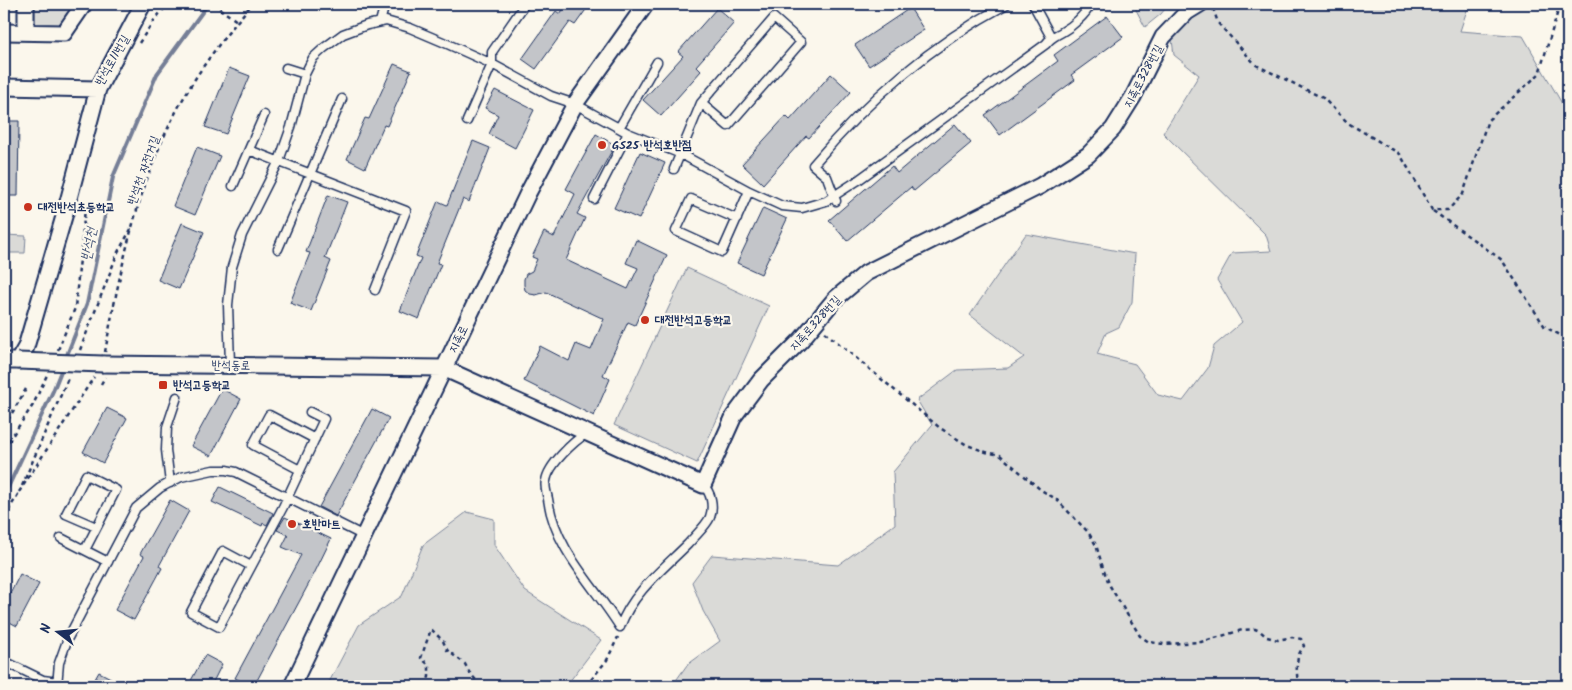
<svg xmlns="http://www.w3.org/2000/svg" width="1572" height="690" viewBox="0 0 1572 690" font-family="Kalam,'Poor Story',sans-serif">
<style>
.green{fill:#dadad7;stroke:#7a849a}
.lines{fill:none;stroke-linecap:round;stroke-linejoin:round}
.stream{stroke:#747e96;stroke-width:4}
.building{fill:#c3c5c9;stroke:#1b2f5e}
.service-casing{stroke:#1b2f5e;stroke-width:11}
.minor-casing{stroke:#1b2f5e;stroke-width:19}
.path{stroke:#1b2f5e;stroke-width:2.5;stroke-dasharray:4 4;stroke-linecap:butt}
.service{stroke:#fbf7ec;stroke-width:8}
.minor{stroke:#fbf7ec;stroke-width:15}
.minor-bridge-casing{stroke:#1b2f5e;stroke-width:19;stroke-linecap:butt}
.minor-bridge{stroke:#fbf7ec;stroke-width:15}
.poi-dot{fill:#c8321e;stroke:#fbf7ec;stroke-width:2}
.labels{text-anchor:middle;stroke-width:4.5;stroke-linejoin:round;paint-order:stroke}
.street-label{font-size:12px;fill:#1b2f5e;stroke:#fbf7ec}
.poi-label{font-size:12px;font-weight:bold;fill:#1b2f5e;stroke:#fbf7ec;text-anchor:start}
.water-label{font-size:14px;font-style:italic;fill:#47577a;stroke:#fbf7ec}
</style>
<rect width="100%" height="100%" fill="#fbf7ec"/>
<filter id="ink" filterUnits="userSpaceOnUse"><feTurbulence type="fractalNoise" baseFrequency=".02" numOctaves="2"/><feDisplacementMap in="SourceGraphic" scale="10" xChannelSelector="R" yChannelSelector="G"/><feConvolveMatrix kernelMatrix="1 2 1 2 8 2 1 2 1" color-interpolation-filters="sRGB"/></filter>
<g filter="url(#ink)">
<path class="green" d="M35 4H73L60 27H40L35 23Z
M1133 4H1169L1161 14 1145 27Z
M1212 4H1469L1460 31 1523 36 1568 114V686H672L687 665 720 641 703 611 692 582 712 555 838 565 895 524 893 472 932 425 917 400 957 370 1008 368 1024 357 970 315 1026 234 1135 254 1132 302 1119 327 1106 333 1097 354 1135 364 1158 395 1183 401 1208 368 1214 346 1242 322 1217 280 1232 253 1271 251 1266 235 1163 133 1199 75 1174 55 1172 40 1185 24Z
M4 235 26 236 25 253H4Z
M687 268 769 306 697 463 614 425Z
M467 512 494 519V545L525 591 601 640 566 686H327L359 625 402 596 423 545Z"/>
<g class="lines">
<path class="stream" d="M65 360 87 304 113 177 157 74 208 4
M4 496 53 391 63 366"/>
</g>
<path class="building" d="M567 4H590L575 25 570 22 536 69 522 59 556 11 560 14Z
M717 8 734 23 696 66 701 71 661 116 643 100 683 56 678 52Z
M910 8 924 30 869 66 855 45Z
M1107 16 1123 37 1071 75 1075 80 1000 135 985 115 1058 61 1054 55Z
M394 64 411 71 387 126 384 125 365 168 347 159 365 118 369 119Z
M229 68 250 76 226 134 205 127Z
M831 74 851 92 809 138 806 136 763 184 742 164 786 116 790 120Z
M495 90 534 110 515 148 489 134 498 115 485 108Z
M4 121H19L18 196H5Z
M955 124 971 143 914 191 911 187 847 241 829 220 892 166 897 173Z
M596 134 615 145 577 214 585 218 566 260 628 289 638 268 626 263 636 240 667 255 635 325 628 322 603 375 610 379 594 416 524 381 540 346 569 361 576 344 591 350 604 319 546 292 536 295 530 294 525 290 524 285V279L526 274 532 271 537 259 532 257 544 232 554 237 575 194 566 189Z
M473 141 490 148 469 202 463 199 437 263 441 264 419 319 400 311 421 258 416 256 438 201 447 205Z
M197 147 220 156 195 215 173 206Z
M640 152 665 163 639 219 614 208Z
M328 195 347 202 325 258 331 261 311 311 290 303 310 253 306 252Z
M763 208 787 219 761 274 737 263Z
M182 223 204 232 179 289 158 280Z
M222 389 241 399 211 456 191 446Z
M107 408 127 418 103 463 83 452Z
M372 409 389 418 336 516 319 507Z
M220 487 273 513 267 525 263 523 262 526 212 502Z
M170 500 189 511 159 566 162 568 134 620 115 610 144 556 140 554Z
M285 517 331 539 314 574 254 686H251L235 678 301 555 282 547 288 535 277 530Z
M20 574 39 584 17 626 4 619V606Z
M205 655 222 664 211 686H188Z
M99 672 126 686H91Z"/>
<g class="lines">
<defs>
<path id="service" d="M1033 4 1051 37
M380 22 385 4
M286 68 305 74
M467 121 492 64V52L525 4
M619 128 657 62
M249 150 406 211 375 290
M674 169 701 103 774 18 801 42 728 126 701 103
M233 186 264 115
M594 199 628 133
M836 201 827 177 813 165C869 99 930 45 1007 4
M737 219 691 199 676 231 722 252 749 191
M278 249 342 99
M230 364 228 305 232 267 242 235 279 161 291 127 305 74 313 58 324 48 343 34 367 25 386 21 410 28 443 42 492 64 551 96 575 104 628 133 681 154 749 191 782 206 802 208 826 201 857 181 1046 44C1051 37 1055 36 1062 32 1073 26 1085 15 1091 4
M587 433C574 441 548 465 546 481 544 486 547 494 548 499 555 550 594 585 620 627
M300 470 253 445 269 415 315 439
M170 483 166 450 167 427 177 397
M61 538 108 562
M85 550 116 490 86 475 66 514 96 527
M251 566 223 551 191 612 219 627 283 507 324 419 310 412
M620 627C632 593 663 569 688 544 694 537 707 525 710 517 714 506 711 492 703 485
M4 661 43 680 58 682
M57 686 59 663 68 638 136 508 160 488 181 477 213 470H226L236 472 364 536"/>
<path id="minor" d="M4 32 64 33 84 4
M26 32V4
M4 87 98 89
M4 361H18L26 347 65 213 98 89 143 4
M103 364 443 368 703 485 734 416 761 380 801 340 835 299 866 273 1040 186 1088 155 1113 129 1133 97 1163 37 1187 12 1200 4
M292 686 528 193 575 104 646 4"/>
</defs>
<use href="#service" class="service-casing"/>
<use href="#minor" class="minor-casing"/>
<path class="path" d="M213 4 237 21
M1213 8 1218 23 1256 65 1323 98 1348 123 1400 154 1432 210H1448L1463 194 1488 120 1539 74 1560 4
M139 43 155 19 168 4
M1433 211 1502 260 1545 327 1568 339
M825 332 940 428 967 445 986 452 1000 455 1041 490 1056 499 1088 532 1096 545 1104 571 1110 586 1140 636 1149 642 1164 644 1201 642 1242 630 1255 629 1260 631 1267 637 1278 640 1292 637 1301 639 1304 646C1294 658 1297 672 1298 686
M58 350 75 308 85 209 82 205
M80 350 118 252 131 229
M105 352C119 276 135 196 169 126 190 81 220 41 252 4
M101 384 105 377
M4 427 26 389
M4 448 33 405 47 375
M22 486 69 376
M19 492 94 377
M4 518 20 491
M425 686 429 677V665L421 658 431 629 443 641 447 650 465 664 469 672 481 686
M586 686 607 660 618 637"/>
<use href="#service" class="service"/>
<use href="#minor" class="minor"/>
<defs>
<path id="minor-bridge" d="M18 361 103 364"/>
</defs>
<use href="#minor-bridge" class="minor-bridge-casing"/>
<use href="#minor-bridge" class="minor-bridge"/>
</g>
</g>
<g class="poi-dot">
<circle cx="602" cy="145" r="5"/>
<circle cx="28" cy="207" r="5"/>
<circle cx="645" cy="320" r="5"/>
<rect x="158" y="380" width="10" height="10" rx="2.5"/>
<circle cx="292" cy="524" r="5"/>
</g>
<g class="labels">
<g class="street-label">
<text transform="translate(112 60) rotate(-60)" y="4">반석로11번길</text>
<text transform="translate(1143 76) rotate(-62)" y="4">지족로328번길</text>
<text transform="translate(143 170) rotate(-70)" y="4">반석천 자전거길</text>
<text transform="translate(815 323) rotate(-48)" y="4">지족로328번길</text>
<text transform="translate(458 339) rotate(-64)" y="4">지족로</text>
<text transform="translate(231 365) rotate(1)" y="4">반석동로</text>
</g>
<g class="poi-label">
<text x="612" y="149">GS25 반석호반점</text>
<text x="38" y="211">대전반석초등학교</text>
<text x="655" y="324">대전반석고등학교</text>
<text x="173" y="389">반석고등학교</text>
<text x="302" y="528">호반마트</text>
</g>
<g class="water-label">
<text transform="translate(88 244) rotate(-79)" y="5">반석천</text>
</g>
</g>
<rect width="1572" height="690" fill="none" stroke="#fbf7ec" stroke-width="20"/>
<rect x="10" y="10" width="1552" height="670" fill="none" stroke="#1b2f5e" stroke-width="2" filter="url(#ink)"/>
<g transform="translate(58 632) rotate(286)" stroke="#fbf7ec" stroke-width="4" paint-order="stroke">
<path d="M0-4L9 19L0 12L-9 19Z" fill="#1b2f5e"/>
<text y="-8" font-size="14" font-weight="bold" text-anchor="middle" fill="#1b2f5e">N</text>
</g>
</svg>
